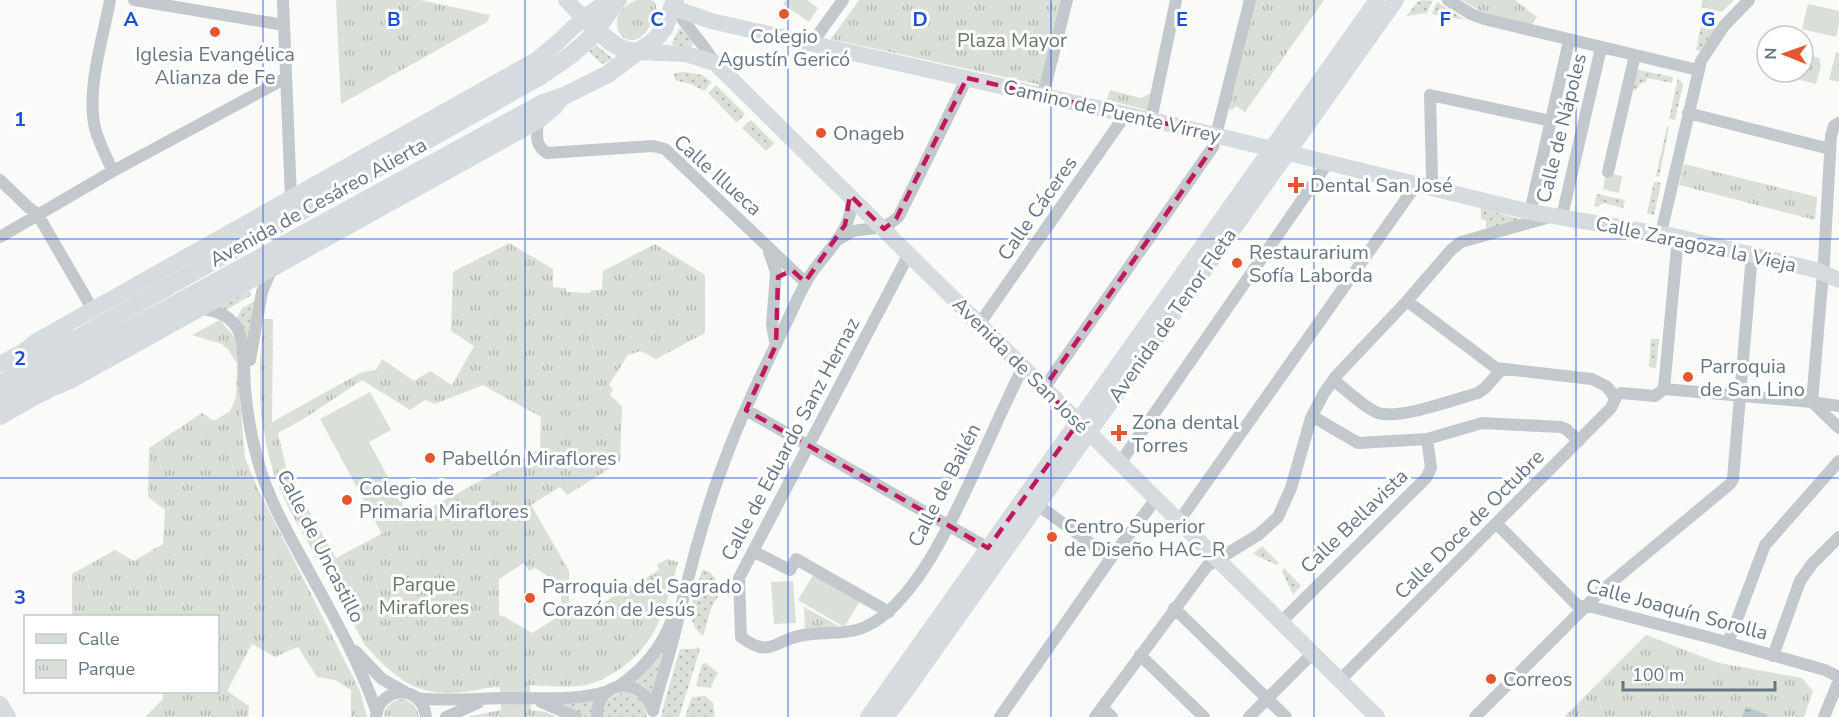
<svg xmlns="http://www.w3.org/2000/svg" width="1839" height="717" viewBox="0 0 1839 717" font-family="'Nunito Sans',sans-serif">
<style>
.grass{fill:url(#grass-dots)}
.park{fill:url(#park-tufts);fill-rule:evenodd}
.pitch{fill:#dadfd7}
.water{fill:url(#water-ripples)}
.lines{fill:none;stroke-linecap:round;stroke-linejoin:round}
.street{stroke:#c3c8cc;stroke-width:12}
.secondary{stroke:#d6dbdf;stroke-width:16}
.primary{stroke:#d6dbdf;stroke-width:18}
.marked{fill:none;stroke:#c2185b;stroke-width:4.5;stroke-dasharray:12 8;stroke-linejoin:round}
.grid{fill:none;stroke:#1d4ed8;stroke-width:1.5;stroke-opacity:0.55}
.poi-dot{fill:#e4572e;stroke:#fff;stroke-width:2}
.labels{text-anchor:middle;stroke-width:6;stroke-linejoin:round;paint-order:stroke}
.poi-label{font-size:20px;fill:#657683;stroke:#fff;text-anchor:start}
.park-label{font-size:20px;fill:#687a64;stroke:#fff}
.street-label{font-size:20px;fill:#657683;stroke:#fff}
.grid-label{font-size:20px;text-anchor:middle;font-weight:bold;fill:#1d4ed8;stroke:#fff;stroke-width:6;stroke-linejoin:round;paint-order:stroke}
</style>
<defs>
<pattern id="grass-dots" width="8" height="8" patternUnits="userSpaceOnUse" patternTransform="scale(1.5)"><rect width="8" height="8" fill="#dadfd7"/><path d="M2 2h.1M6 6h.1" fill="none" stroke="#b4b9b4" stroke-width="1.8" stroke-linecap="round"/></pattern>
<pattern id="park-tufts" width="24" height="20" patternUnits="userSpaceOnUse" patternTransform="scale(1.5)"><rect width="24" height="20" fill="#dadfd7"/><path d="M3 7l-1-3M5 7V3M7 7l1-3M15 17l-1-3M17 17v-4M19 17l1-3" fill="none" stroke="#b4b9b4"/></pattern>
<pattern id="water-ripples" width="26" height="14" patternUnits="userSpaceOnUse" patternTransform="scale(1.5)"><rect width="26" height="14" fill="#bbc7cb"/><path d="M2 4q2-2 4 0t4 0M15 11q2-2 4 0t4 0" fill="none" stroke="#9ca6aa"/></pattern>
</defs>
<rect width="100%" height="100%" fill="#fafaf8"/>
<path class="grass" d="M1423 0 1432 1 1427 13 1407 16 1417 2Z
M1437 2 1465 20 1432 14Z
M1702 21 1718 25 1700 51 1696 50Z
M681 28 693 42 691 48 673 45 672 43 679 29Z
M596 45 613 59 602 64 589 52Z
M1635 69 1673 77 1672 83 1647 78 1646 82 1641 83 1636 90 1631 89Z
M686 72 702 75 712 82 704 91 693 85 675 80 674 73Z
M1678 78 1683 84 1675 120 1669 119Z
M716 85 745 114 737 123 708 93Z
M751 120 774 143 766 151 742 128Z
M1667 127H1669L1659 177 1656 176Z
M1654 182 1661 183 1654 215 1647 213Z
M1597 194 1625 200 1623 208 1604 203 1597 207 1594 206Z
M1481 208 1519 219V221L1486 231V221L1481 219Z
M248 289 252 295 226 310 218 306Z
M255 301 248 350 236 320 242 308Z
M1651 339H1659L1656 368 1649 367Z
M1262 546 1279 563 1277 565 1253 554Z
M1284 568 1301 586 1293 595 1282 571Z
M702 570 710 572 723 588 712 606 703 636C681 619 696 592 702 570Z
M667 642 651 695 644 686 633 681Z
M697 647 700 649 679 717H661L664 704 680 649H695Z
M706 663 718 673 710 688 696 686 702 664Z
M628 692C639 696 647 704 647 717H602C604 701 611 693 628 692Z
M705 696 713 703 715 717H685L692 697Z
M595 699 592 717H584L555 703Z"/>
<path class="park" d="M336 0H420L490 15 487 22 341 104Z
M637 0H652L655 2C658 10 655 17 651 24 630 65 594 17 637 0Z
M859 0H1061L1041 85 831 39Z
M1253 0H1324L1245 112 1236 106 1232 110 1227 108Z
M1461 0H1515L1537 17 1531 25 1484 13Z
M1702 0H1734L1722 12 1701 7Z
M1803 54 1819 58 1821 67 1816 84 1789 77 1791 72H1803Z
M1110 90 1141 98 1151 93 1147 110 1107 100Z
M1684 164 1817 197 1815 220 1679 185Z
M509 243 553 269V287L566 288V292L590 293 591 290H602L603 271 655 244 705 275V333L656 359 641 351 628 355 609 385 613 389 610 395 622 406 620 462 567 495 560 487 531 505 569 571V609L575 619 659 570 657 564 668 559 678 562C667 605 656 648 615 672 607 677 596 683 586 685 568 688 548 686 530 685L531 710 546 712 557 717H467L501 710 500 687C487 687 475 691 463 692 416 698 394 677 365 645L288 507 274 474 268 453 261 415 260 395V360L264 319H273L272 422 362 372 376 370 382 359 414 381 430 371 452 385 474 346 451 331 453 272ZM362 380 410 410 425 400 435 404 483 385 541 417 540 449 336 558 302 499 286 467 278 433 302 420ZM524 563 529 571 535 568 561 584V615L532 633 505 617 499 615V579Z
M220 320 241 345 240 401 245 458 259 491 360 691 367 717H351V690L335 680 317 677 298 647 275 657 252 644 227 691 249 706 248 717H145L163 699V692H218V616H72V574L115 550 134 561 163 544 165 510 148 497 149 448 202 413 214 421 230 411 236 397 237 364 228 349 222 344 192 335Z
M804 607 840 627 805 630Z
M1646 635 1719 663 1802 678 1813 691 1804 717H1564Z
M400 699C411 700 417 706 419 717H384C385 707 390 702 400 699Z"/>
<path class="pitch" d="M786 0H807L818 8 809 22 783 4Z
M1808 4 1839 11V23L1836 37 1802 29Z
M1836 52 1839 53V82L1829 80Z
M1606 173 1622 176 1619 193 1603 189Z
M370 392 391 430 369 442 410 518 382 534 320 419Z
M813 575 860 601 844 627 798 600Z
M793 581 796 623 774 624 771 582Z
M1677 682 1697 689 1692 703 1672 696Z"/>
<path class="water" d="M1746 707 1768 715 1767 717H1742Z"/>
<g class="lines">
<path class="street" d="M110 0C103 39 86 89 95 128 99 143 106 157 113 171
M134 0 284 25
M283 0 291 198
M1448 0 1471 14 1484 19 1698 70
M673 7 704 47 715 63
M812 43 843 0
M1043 95 1067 0
M1688 113 1830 149
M1151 120 1176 0
M538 121C537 134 534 145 547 153L653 146 665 149 806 283
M1839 123 1834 126 1831 136 1824 261 1812 402 1839 428
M1608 172 1635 55
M0 180 28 207 38 215 93 310
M1431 189 1432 177 1430 95 1551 121
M1530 212 1569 41
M1559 218 1563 212 1601 48
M1661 233 1701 61 1724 26 1749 0
M0 237 113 171 286 78
M837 240C843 237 848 233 854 231 873 227 883 232 899 216L967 78
M769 252 776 272 772 326 776 345
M909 254 739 578 741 637C772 660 774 639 804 635 824 632 849 635 867 626 916 602 953 518 975 471 991 436 1006 401 1023 367
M1407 301 1496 368 1592 379 1606 386 1612 393 1614 398
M201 309C251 314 242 351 245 389 247 413 251 437 258 461 267 495 284 526 301 557 329 608 358 658 377 713
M980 323 1126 114
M250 360 262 292 272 268
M1333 380C1346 389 1364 408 1378 413 1400 420 1455 399 1478 393L1485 388 1501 370
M1044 388 1213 147 1250 0
M1664 389 1812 402 1839 406
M1664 389 1678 237
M746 410 988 548
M1312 416 1358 443 1427 439 1482 423 1561 427 1566 429 1579 441
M1120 463 1327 164
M1039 506 1111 558
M1179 521 1416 185
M1497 524 1578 606H1588L1708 637 1825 670 1839 677
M753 551 790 570 796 559 889 612
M1174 608 1286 717
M1281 622 1426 478 1431 468 1427 439
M1728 643 1765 545 1839 461
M355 651 382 679 405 692
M1140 655 1204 717
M1773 656 1800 581 1812 564 1839 537
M1340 680 1611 408 1617 395 1621 393 1655 396 1664 389
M619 686C643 669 660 650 671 622
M417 698C448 702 479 698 511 698 544 698 576 701 609 691
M541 702 576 717
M1102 707 1112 717
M653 711C659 685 668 661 674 636 688 578 702 520 723 465 742 412 768 361 792 311 798 297 805 283 813 271 829 249 857 224 850 195
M376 716C381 684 423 685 426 717
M446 717 478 703
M597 717C596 679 643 675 653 711
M1000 717 1111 558 1156 499
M1095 717 1207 566 1258 535 1278 517 1291 488 1311 418 1324 393 1336 376 1407 301 1451 250 1461 242 1550 217
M1249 717 1312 654
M1475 717 1601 591 1730 484 1733 479 1752 254
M1824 717 1839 680"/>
<path class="secondary" d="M566 0 590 25
M672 7 711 21 1178 126 1530 212 1678 237 1816 270 1839 280
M637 52 686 54 715 63 1377 717
M0 364 26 350 35 342 536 60 558 42 583 18 609 0
M0 417 44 392 70 381 538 121 554 108 564 96
M868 717 1377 0
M886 717 905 692 1396 0"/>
<path class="primary" d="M597 30C609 41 619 51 637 52
M26 350 66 336
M0 384 123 312 539 77 571 55 589 39 618 0
M44 392 66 374
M0 400 543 103 564 96 608 74 637 52 652 43 664 29 675 0
M0 705 7 717"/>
</g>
<path class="marked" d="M967 78 1216 135 1209 153 1044 388 1078 423 988 548 746 410 776 345 778 277 792 270 805 282 845 225 850 195 884 229 896 219Z"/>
<path class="grid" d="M263 0V717M525 0V717M788 0V717M1051 0V717M1314 0V717M1576 0V717M0 239H1839M0 478H1839"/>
<g class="poi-dot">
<circle cx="784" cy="14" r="6"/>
<circle cx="215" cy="32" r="6"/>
<circle cx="821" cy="133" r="6"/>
<path d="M1293 176h6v6h6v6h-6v6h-6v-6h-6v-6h6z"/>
<circle cx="1237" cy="263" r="6"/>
<circle cx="1688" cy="377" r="6"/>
<path d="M1116 424h6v6h6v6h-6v6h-6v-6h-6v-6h6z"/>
<circle cx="430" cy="458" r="6"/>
<circle cx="347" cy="500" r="6"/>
<circle cx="1052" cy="537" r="6"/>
<circle cx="530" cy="598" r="6"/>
<circle cx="1491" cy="679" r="6"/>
</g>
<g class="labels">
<g class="poi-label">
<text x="784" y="43" text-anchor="middle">Colegio<tspan x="784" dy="23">Agustín Gericó</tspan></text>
<text x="215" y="61" text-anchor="middle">Iglesia Evangélica<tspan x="215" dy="23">Alianza de Fe</tspan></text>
<text x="833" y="140">Onageb</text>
<text x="1310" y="192">Dental San José</text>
<text x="1249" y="259">Restaurarium<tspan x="1249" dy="23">Sofía Laborda</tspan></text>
<text x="1700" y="373">Parroquia<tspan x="1700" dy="23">de San Lino</tspan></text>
<text x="1132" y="429">Zona dental<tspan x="1132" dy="23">Torres</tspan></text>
<text x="442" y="465">Pabellón Miraflores</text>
<text x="359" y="495">Colegio de<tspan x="359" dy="23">Primaria Miraflores</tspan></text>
<text x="1064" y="533">Centro Superior<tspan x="1064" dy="23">de Diseño HAC_R</tspan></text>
<text x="542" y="593">Parroquia del Sagrado<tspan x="542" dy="23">Corazón de Jesús</tspan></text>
<text x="1503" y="686">Correos</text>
</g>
<g class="park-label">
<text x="1012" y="47">Plaza Mayor</text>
<text x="424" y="591">Parque<tspan x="424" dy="23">Miraflores</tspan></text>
</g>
<g class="street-label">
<text transform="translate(1112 111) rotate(13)" y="7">Camino de Puente Virrey</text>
<text transform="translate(1561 128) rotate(-76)" y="7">Calle de Nápoles</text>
<text transform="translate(718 175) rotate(42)" y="7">Calle Illueca</text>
<text transform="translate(318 202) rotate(-29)" y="7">Avenida de Cesáreo Alierta</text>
<text transform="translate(1037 208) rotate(-55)" y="7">Calle Cáceres</text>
<text transform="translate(1696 244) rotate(12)" y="7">Calle Zaragoza la Vieja</text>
<text transform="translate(1172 315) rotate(-55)" y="7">Avenida de Tenor Fleta</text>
<text transform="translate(1021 365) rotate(45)" y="7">Avenida de San José</text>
<text transform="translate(790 439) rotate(-62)" y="7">Calle de Eduardo Sanz Hernaz</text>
<text transform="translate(944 485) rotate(-63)" y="7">Calle de Bailén</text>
<text transform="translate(1354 521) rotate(-44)" y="7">Calle Bellavista</text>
<text transform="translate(1469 524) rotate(-45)" y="7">Calle Doce de Octubre</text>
<text transform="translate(321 546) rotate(63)" y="7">Calle de Uncastillo</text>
<text transform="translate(1677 609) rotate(15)" y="7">Calle Joaquín Sorolla</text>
</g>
</g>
<g class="grid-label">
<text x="131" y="26">A</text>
<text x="394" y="26">B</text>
<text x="657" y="26">C</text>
<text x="920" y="26">D</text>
<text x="1182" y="26">E</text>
<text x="1445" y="26">F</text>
<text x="1708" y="26">G</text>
<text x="20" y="126">1</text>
<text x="20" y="365">2</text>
<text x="20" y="604">3</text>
</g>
<rect x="24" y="615" width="195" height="78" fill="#ffffff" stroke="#c1c8cd" stroke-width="1.5"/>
<rect x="36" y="634" width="30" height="9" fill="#d6dbdf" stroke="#c1c8cd" stroke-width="1.5"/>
<text x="78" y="645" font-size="18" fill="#657683">Calle</text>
<rect x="36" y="660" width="30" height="18" fill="url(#park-tufts)" stroke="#c1c8cd" stroke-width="1.5"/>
<text x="78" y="675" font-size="18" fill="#657683">Parque</text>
<g transform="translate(1785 54) rotate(271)"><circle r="28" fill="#ffffff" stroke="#c1c8cd" stroke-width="1.5"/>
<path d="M0-4.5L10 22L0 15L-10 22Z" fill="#e4572e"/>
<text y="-9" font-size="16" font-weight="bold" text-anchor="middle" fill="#657683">N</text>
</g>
<path d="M1623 681v9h152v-9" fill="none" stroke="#657683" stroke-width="3"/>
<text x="1632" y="681" font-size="18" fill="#657683" stroke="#ffffff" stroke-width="4.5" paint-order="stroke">100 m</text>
</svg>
